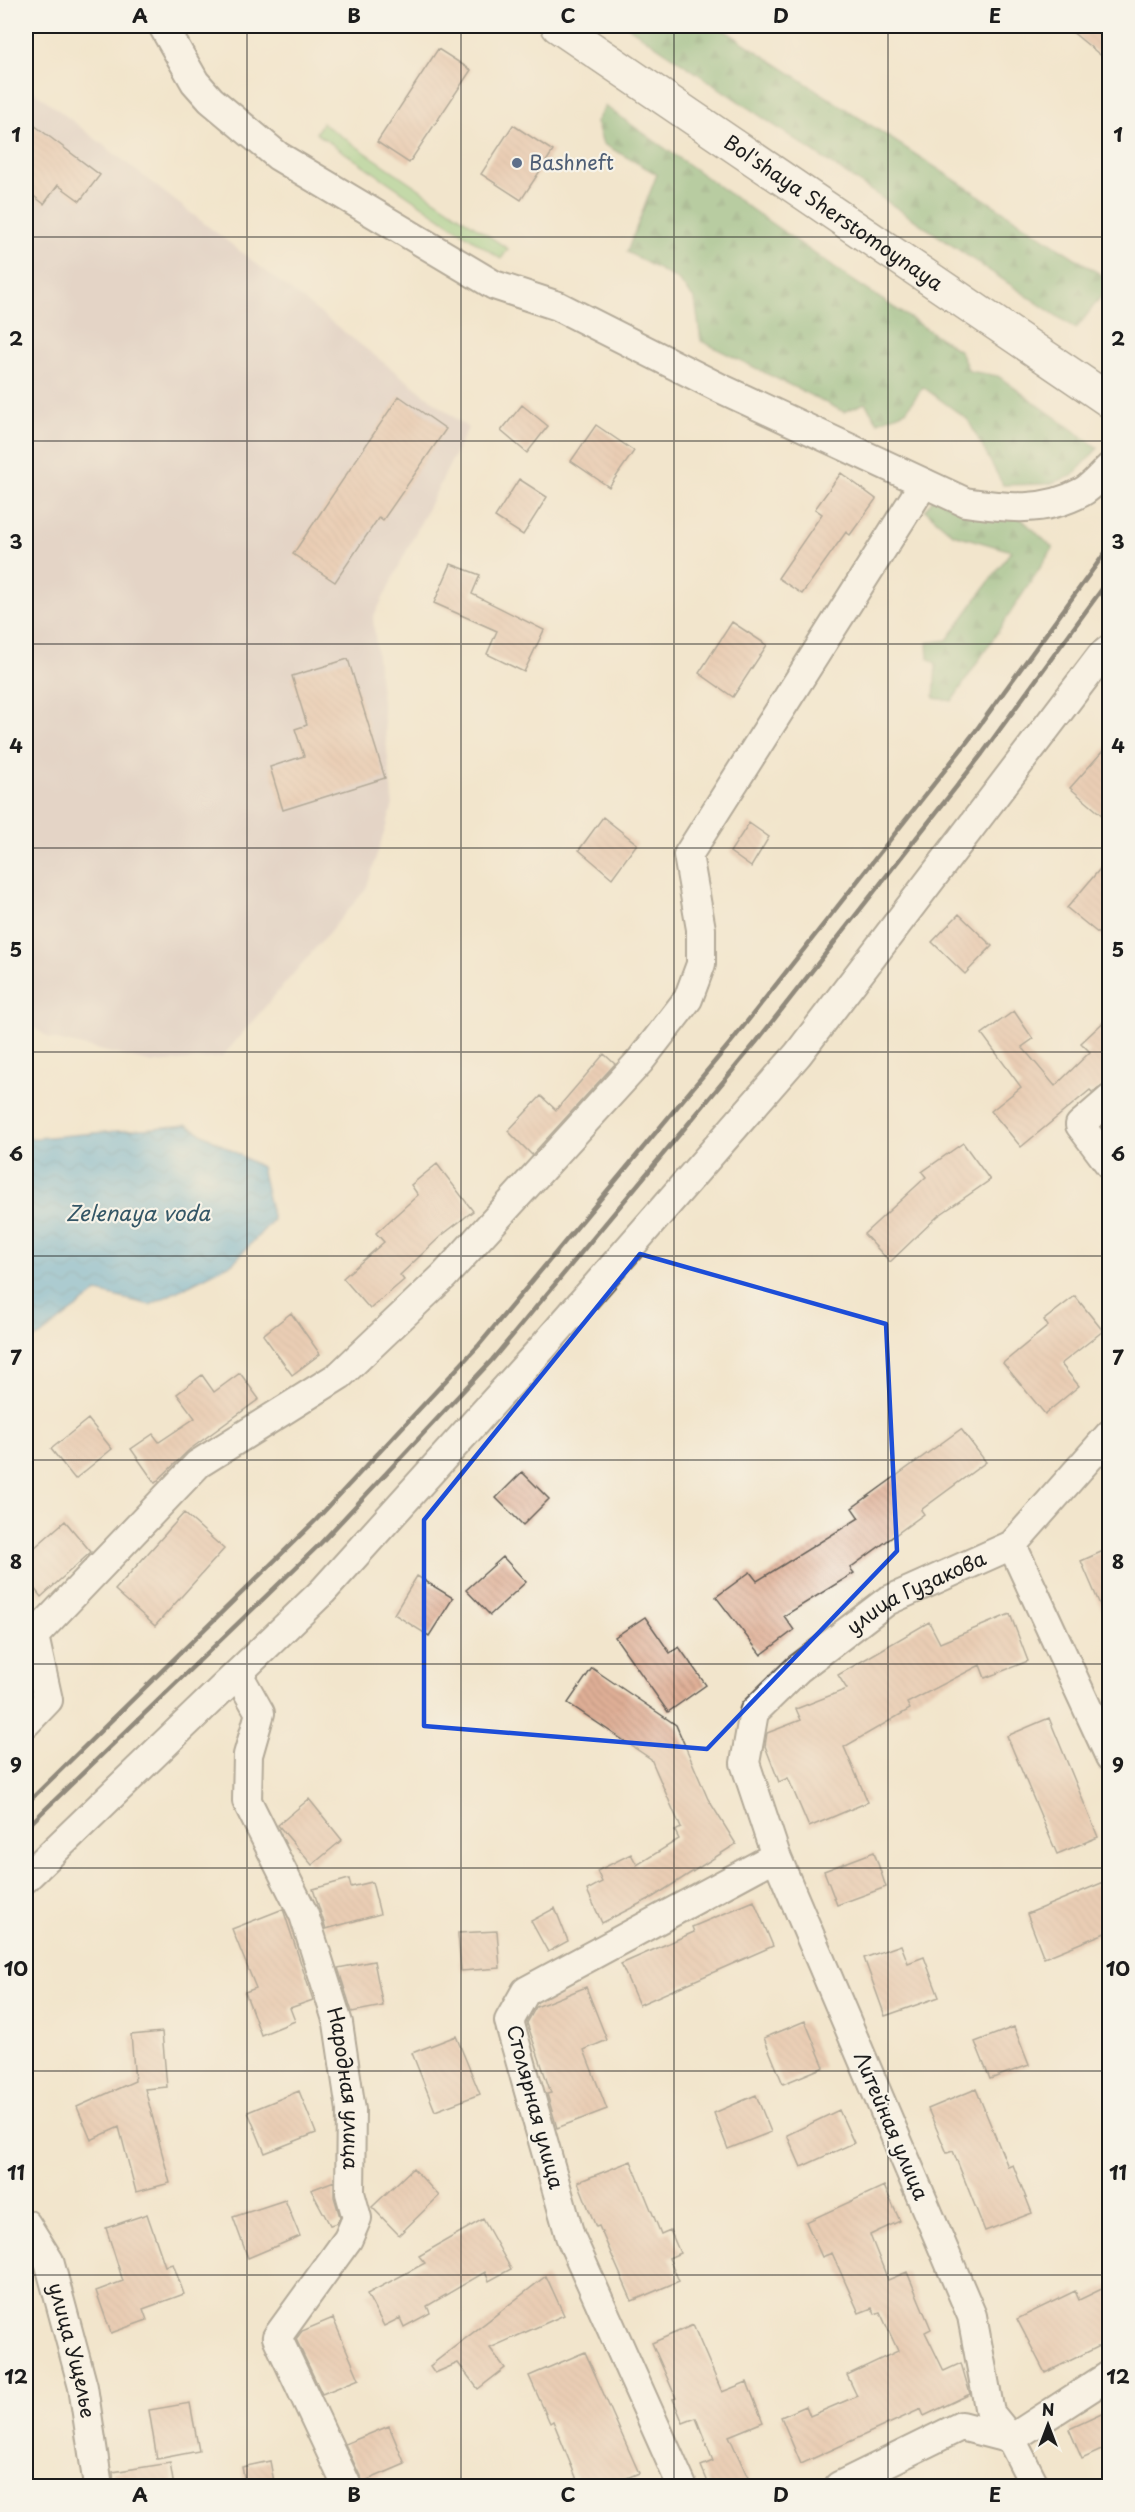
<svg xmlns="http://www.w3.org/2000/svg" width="1135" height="2512" viewBox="0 0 1135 2512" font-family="'Playpen Sans',sans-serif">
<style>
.industrial{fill:#d2bfbf}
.grass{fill:#8dca7f;stroke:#54734e;stroke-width:1.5}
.forest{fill:url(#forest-firs);stroke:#476545;stroke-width:1.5}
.water{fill:url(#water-waves);stroke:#3a6478;stroke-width:1.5}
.building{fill:url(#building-back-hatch)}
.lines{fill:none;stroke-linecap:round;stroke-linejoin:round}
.street-casing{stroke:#67625a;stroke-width:32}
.secondary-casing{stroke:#67625a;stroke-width:36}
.street{stroke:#fff;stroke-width:28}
.secondary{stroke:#fff;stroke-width:33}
.rail{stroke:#1c1c1c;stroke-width:4.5}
.marked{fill:none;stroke:#1d4ed8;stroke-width:4.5;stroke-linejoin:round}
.grid{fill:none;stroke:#1c1c1c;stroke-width:1.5;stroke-opacity:0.55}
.service-dot{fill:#5c6f8a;stroke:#f7f3e8;stroke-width:2}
.labels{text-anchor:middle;stroke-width:4.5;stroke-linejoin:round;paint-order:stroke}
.service-label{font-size:20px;fill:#4e5e75;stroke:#f7f3e8;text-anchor:start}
.street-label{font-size:20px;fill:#1c1c1c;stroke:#f7f3e8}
.water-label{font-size:21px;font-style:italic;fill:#345666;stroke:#f7f3e8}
.neatline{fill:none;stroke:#1c1c1c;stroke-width:2}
.grid-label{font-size:20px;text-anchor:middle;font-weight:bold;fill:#1c1c1c}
</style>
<defs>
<pattern id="forest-firs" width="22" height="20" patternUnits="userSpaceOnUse" patternTransform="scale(1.5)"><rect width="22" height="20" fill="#72ae6e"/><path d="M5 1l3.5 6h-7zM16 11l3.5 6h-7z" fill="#5d8d5a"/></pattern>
<pattern id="water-waves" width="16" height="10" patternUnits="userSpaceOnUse" patternTransform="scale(1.5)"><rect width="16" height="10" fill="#59acd4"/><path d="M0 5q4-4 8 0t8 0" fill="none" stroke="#498bab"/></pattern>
<pattern id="building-back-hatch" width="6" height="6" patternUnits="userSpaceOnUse" patternTransform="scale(1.5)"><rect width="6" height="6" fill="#dfaf96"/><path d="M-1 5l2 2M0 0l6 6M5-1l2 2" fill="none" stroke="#bf9681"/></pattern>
</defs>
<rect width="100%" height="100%" fill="#f7f3e8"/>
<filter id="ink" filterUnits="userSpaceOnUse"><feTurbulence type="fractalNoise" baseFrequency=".0167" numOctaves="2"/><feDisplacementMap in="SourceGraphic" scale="12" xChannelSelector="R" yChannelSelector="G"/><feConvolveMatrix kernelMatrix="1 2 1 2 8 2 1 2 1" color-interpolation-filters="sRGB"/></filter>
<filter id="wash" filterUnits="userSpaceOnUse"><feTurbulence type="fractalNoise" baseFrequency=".008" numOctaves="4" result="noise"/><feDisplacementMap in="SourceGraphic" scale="24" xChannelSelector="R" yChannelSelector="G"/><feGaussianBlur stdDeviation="1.35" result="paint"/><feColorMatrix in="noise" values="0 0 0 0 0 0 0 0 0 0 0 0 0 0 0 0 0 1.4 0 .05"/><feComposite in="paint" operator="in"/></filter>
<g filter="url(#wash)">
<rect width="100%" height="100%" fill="#f2e5cc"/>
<path class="industrial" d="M26 85 468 428 373 618 393 805 366 889 222 1057 153 1063 49 1038 26 1022Z"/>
<path class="grass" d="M322 123 508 249 501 259 316 133Z"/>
<path class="forest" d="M627 26H718L1109 280V286L1076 329Z
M605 106 849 278 960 351 969 371 998 376 1098 448 1072 476 1049 484 1003 485 968 420 923 387 906 411 878 422 865 403 844 412 701 341 695 300 678 280 627 252 657 174 603 144 596 122Z
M937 493 1016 514 1053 548 952 701 934 698 936 664 928 658 927 643 947 640 1011 551 953 534 925 510Z"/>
<path class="water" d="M187 1125 261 1167 273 1220 233 1263 150 1305 97 1292 40 1336 26 1343V1139Z"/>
<g id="blocks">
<path class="building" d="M1065 26H1110V63Z
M438 49 471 70 409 163 377 142Z
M26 119 100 175 80 201 58 185 44 204 26 190Z
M513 125 553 151 521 200 481 174Z
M399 396 446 429 383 520 379 517 335 582 293 554Z
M522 405 548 426 527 453 501 431Z
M596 425 634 451 609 487 571 461Z
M841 473 876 499 850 535 846 532 802 594 778 578 822 514 815 509Z
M519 479 547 497 523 535 495 517Z
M451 564 480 575 472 594 544 630 524 672 487 654 497 631 434 603Z
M732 622 767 645 733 697 699 673Z
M348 659 385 778 283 810 270 767 304 756 295 729 307 725 292 676Z
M1110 743V822L1070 788Z
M603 817 637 844 612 878 579 850Z
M749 823 769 837 751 867 730 852Z
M1110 857V943L1067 908Z
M959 914 992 946 965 974 932 942Z
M1014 1011 1033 1039 1022 1047 1055 1086 1090 1052 1081 1043 1110 1016V1083L1092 1092 1090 1090 1021 1147 991 1111 1021 1087 982 1034Z
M604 1054 615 1064 532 1155 508 1131 541 1096 556 1110Z
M963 1143 990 1180 938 1216 890 1262 864 1234 926 1177 922 1172Z
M437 1164 473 1211 441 1236 400 1275 404 1280 370 1309 343 1278 384 1242 376 1233 418 1195 411 1185Z
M1075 1296 1103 1331 1061 1364 1079 1386 1045 1414 1003 1363 1048 1326 1044 1320Z
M291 1313 320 1354 292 1375 263 1335Z
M240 1373 259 1399 189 1450 155 1483 131 1449 153 1434 159 1442 195 1418 177 1394 202 1375 214 1392Z
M88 1419 112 1449 75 1479 51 1449Z
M961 1429 986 1462 921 1510 924 1514 850 1568 854 1573 784 1616 794 1630 761 1655 716 1597 750 1572 757 1581 859 1518 852 1508Z
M522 1472 549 1499 523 1525 496 1498Z
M184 1513 224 1549 155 1626 115 1590Z
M65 1521 91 1552 41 1597 26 1578V1555Z
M1110 1548V1628L1081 1561Z
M503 1557 526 1582 490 1615 466 1590Z
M417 1576 453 1598 429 1636 394 1614Z
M1010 1614 1028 1661 985 1678 980 1665 907 1703 910 1709 844 1747 868 1802 809 1827 788 1778 779 1782 765 1746 767 1733 801 1720 796 1709 847 1689 838 1675 929 1622 940 1643Z
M645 1617 670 1653 679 1647 706 1685 668 1712 615 1637Z
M592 1668 676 1725 708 1799 736 1844 653 1897 602 1923 587 1890 602 1882 597 1871 631 1854 637 1865 679 1839 675 1831 681 1828 651 1759 568 1703Z
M1049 1718 1098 1837 1057 1854 1007 1736Z
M309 1799 342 1840 312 1865 278 1825Z
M874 1852 886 1887 837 1905 824 1871Z
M349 1879 351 1887 372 1882 380 1914 326 1929 313 1889Z
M1104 1882 1110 1895V1931L1044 1958 1027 1914Z
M754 1901 773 1946 639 2005 621 1964 694 1932 692 1927Z
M555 1908 568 1941 548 1952 531 1921Z
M283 1909 313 2000 290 2008 295 2021 261 2035 245 1992 256 1988 232 1929Z
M497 1931 500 1968 461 1971 458 1933Z
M901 1945 908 1963 924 1957 939 1997 885 2016 864 1958Z
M374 1961 383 2006 352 2012 338 1968Z
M586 1987 607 2040 584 2050 607 2109 557 2128 547 2094 551 2093 527 2023 536 2007Z
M805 2021 824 2067 783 2084 764 2038Z
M1014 2027 1029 2065 990 2079 975 2042Z
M162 2032 167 2087 145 2089 170 2183 136 2192 119 2127 91 2140 77 2107 135 2081 131 2035Z
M456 2036 480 2094 435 2111 412 2053Z
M976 2089 1008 2167 1013 2165 1032 2213 985 2231 953 2151 947 2153 928 2109Z
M299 2091 316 2133 265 2153 248 2112Z
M756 2095 771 2132 728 2149 714 2113Z
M839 2110 854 2143 801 2167 787 2135Z
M631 2161 661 2234 670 2230 680 2253 669 2258 679 2281 632 2301 599 2226 596 2227 578 2182Z
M413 2168 439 2196 399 2235 372 2207Z
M334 2181V2197L340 2217 337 2223 330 2225 311 2190Z
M884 2186 900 2221 870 2235 888 2280 907 2272 931 2329 925 2332 944 2371 961 2363 970 2394 924 2416 921 2409 801 2464 781 2417 806 2406 810 2416 857 2396 847 2375 898 2351 880 2312 875 2314 872 2308 859 2313 832 2253 822 2257 806 2222Z
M285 2200 300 2236 248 2258 233 2217Z
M147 2214 165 2266 173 2264 184 2294 143 2309 147 2320 111 2333 96 2291 123 2281 106 2228Z
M483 2219 511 2269 489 2281 485 2272 427 2306 430 2313 404 2327 400 2318 384 2326 367 2294 425 2263 419 2256Z
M546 2276 564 2315 490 2348 505 2368 478 2389 458 2363 435 2373 430 2366Z
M1110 2285V2341L1045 2373 1017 2319 1075 2291 1079 2300Z
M333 2318 359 2379 322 2394 296 2339 302 2331Z
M693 2325 722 2392 747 2382 763 2422 729 2436 749 2480 735 2487H710L701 2466 713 2461 696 2418 683 2423 673 2399 676 2398 652 2343Z
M585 2352 639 2473 605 2487H580L553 2421 550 2423 529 2376Z
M190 2403 199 2451 157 2459 149 2410Z
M1110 2410V2446L1082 2459 1069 2429Z
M389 2426 405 2464 363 2482 345 2444Z
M270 2461 275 2487H246L242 2467Z
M170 2463 174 2487H114L113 2472Z"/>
</g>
</g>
<g filter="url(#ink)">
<use href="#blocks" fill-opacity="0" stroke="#67625a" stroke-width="1.5"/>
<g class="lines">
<defs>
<g id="street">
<path d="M163 26 195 82 211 100 278 156 494 285 558 306 720 388 965 502C1006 508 1044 513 1082 492 1092 487 1101 475 1110 467"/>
<path d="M1110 1099 1080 1125 1110 1165"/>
<path d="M1012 1545 1110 1757"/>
<path id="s1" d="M238 1674 260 1713 248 1755 247 1801 304 1915 338 2023 351 2110 350 2193 357 2218 348 2239 277 2337 347 2486"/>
<path d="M26 1723 48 1700 34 1636 198 1464 340 1375 444 1276 640 1061 688 999 701 964V929L688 855 924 483"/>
<path d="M26 1878 323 1591 543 1347 798 1054 1101 656 1110 649"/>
<path id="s2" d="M26 2224 49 2261 83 2387 98 2486"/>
<path d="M682 2486 570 2236 509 2021 526 1991 776 1856"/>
<path d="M839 2486 961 2426 1011 2439 1110 2375"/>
<path id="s3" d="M1035 2486 1011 2439 990 2413 972 2316 776 1856 745 1763 754 1712 798 1669 887 1601 1012 1545 1110 1434"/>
</g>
<g id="secondary">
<path id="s4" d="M558 26 1110 401"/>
</g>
</defs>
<use href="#street" class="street-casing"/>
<use href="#secondary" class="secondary-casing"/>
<use href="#street" class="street"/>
<use href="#secondary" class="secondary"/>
<path class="rail" d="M26 1804 316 1520 479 1345 731 1042 974 733 1110 546
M26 1828 320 1544 492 1360 757 1041 982 754 1110 578"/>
</g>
</g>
<path d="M0 0H1135V2512H0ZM640 1254 886 1324 897 1551 707 1749 424 1726V1520Z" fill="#f2e5cc" fill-opacity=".55" fill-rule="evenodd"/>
<path class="marked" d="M640 1254 886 1324 897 1551 707 1749 424 1726V1520Z"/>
<path class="grid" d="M247 26V2486M461 26V2486M674 26V2486M888 26V2486M26 237H1110M26 441H1110M26 644H1110M26 848H1110M26 1052H1110M26 1256H1110M26 1460H1110M26 1664H1110M26 1868H1110M26 2071H1110M26 2275H1110"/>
<circle class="service-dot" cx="517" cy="163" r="6"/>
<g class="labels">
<g class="service-label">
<text x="529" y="170">Bashneft</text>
</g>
<g class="street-label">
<text dy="7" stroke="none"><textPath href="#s4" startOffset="333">Bol'shaya Sherstomoynaya</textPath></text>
<text dy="7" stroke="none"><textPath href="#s3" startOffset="1038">улица Гузакова</textPath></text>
<text dy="7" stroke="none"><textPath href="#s1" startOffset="441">Народная улица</textPath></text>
<text transform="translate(535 2107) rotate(75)" y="7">Столярная улица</text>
<text transform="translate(891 2126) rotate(67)" y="7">Литейная улица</text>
<text dy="7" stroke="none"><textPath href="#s2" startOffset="136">улица Ущелье</textPath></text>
</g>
<g class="water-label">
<text x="138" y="1221">Zelenaya voda</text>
</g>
</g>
<rect width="1135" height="2512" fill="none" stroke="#f7f3e8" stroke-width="66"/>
<g transform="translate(1048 2425)" stroke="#f7f3e8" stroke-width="4.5" paint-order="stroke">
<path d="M0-4.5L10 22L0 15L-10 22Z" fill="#1c1c1c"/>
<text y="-9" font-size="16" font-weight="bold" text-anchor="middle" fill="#1c1c1c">N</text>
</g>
<rect x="33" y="33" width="1069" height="2446" class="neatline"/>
<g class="grid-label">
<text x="140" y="23">A</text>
<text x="354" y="23">B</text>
<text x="568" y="23">C</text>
<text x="781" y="23">D</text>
<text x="995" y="23">E</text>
<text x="16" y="142">1</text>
<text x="1118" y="142">1</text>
<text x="16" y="346">2</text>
<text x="1118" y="346">2</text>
<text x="16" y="549">3</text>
<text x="1118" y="549">3</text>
<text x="16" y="753">4</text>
<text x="1118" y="753">4</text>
<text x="16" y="957">5</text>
<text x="1118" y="957">5</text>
<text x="16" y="1161">6</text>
<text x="1118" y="1161">6</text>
<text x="16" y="1365">7</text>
<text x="1118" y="1365">7</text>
<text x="16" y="1569">8</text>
<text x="1118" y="1569">8</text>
<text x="16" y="1772">9</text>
<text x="1118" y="1772">9</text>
<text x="16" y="1976">10</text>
<text x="1118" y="1976">10</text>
<text x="16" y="2180">11</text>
<text x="1118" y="2180">11</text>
<text x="16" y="2384">12</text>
<text x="1118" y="2384">12</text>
<text x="140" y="2502">A</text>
<text x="354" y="2502">B</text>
<text x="568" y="2502">C</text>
<text x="781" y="2502">D</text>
<text x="995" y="2502">E</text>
</g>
</svg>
